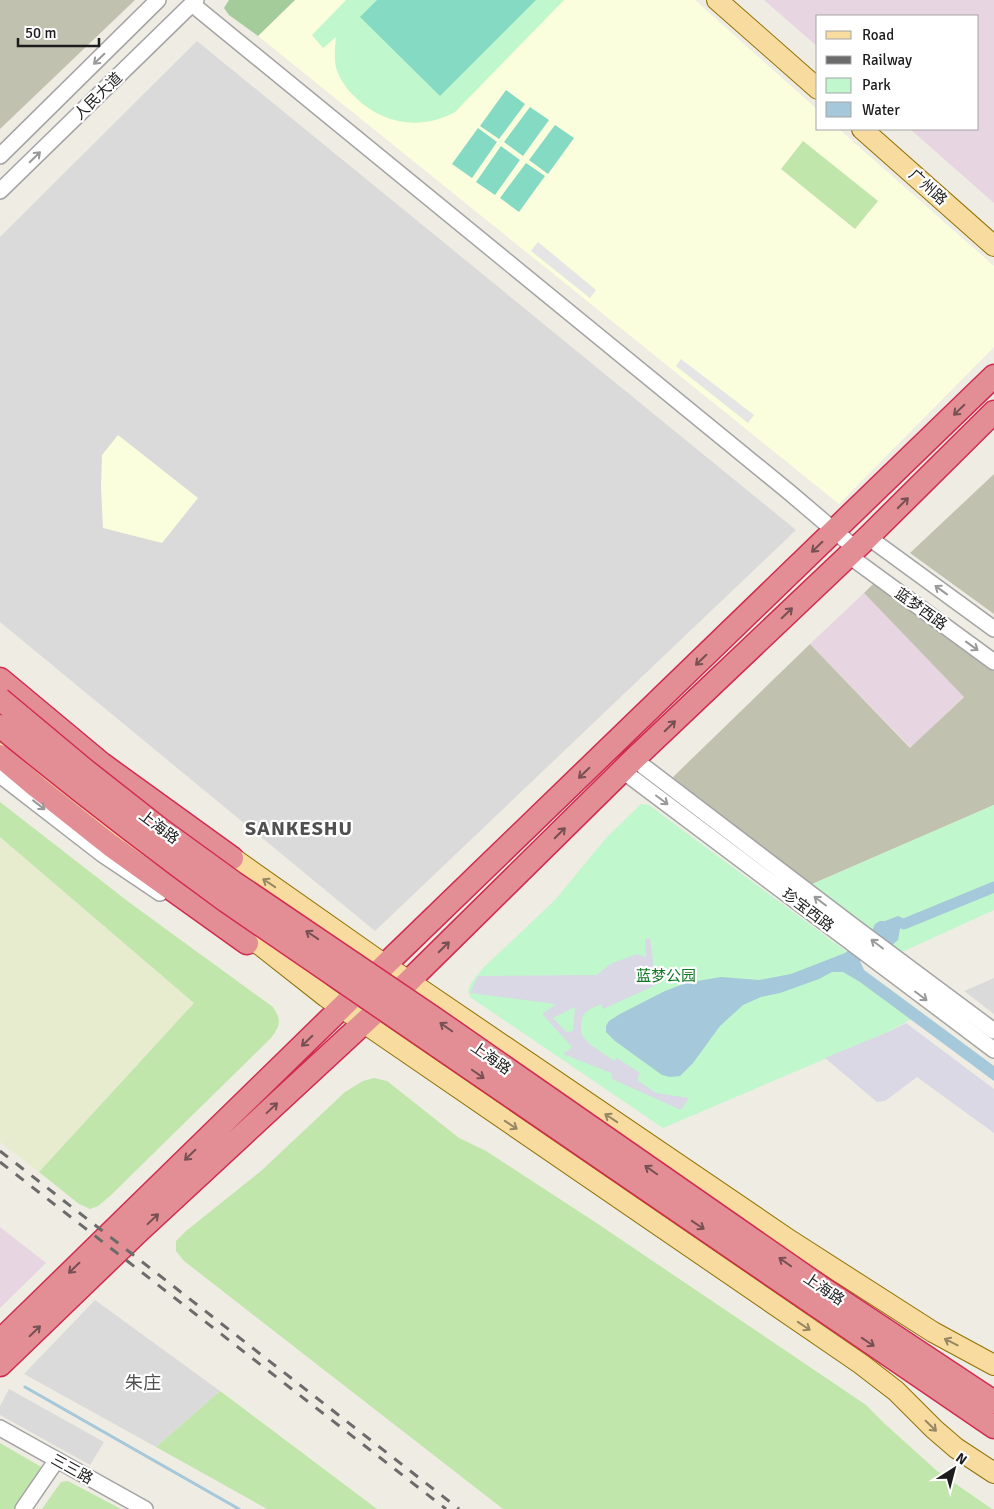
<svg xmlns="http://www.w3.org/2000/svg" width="994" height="1509" viewBox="0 0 994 1509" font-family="Signika,'Noto Sans SC',sans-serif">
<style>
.residential{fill:#dbdada}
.industrial{fill:#e7d5e2}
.education{fill:#fafedd}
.construction{fill:#c0c2af}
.farmland{fill:#e7eccf}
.grass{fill:#c1e6ab}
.forest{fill:#a3cc9a}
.park{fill:#c1f7cc}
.pitch{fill:#84dac3}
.parking{fill:#e5e5e5}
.plaza{fill:#d9d8e4;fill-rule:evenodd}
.water{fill:#a5c8da}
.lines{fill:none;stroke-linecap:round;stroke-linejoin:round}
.stream{stroke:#a5c8da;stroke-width:3}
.canal{stroke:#a5c8da;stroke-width:11}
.minor-casing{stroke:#a4a4a4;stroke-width:18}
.major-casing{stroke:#907206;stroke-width:22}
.highway-casing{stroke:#d12b51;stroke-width:25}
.minor{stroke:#fff;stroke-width:15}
.major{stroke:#f8db9e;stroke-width:20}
.highway{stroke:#e38e94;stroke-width:22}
.rail{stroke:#6b6b6b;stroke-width:3;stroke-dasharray:10 10;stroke-linecap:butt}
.highway-bridge-casing{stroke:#d12b51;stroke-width:25;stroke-linecap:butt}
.highway-bridge{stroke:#e38e94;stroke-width:22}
.oneway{stroke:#999}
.oneway2{stroke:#765053}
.oneway3{stroke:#958664}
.labels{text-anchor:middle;stroke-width:4.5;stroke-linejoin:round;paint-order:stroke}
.street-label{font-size:15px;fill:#1d1d1d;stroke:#fff}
.park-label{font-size:15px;fill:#107724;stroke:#fff}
.quarter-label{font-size:18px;fill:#505050;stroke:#fff}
.district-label{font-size:20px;font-weight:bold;letter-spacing:1px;fill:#505050;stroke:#fff}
</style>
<rect width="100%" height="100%" fill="#eeece3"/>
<path class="residential" d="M197 41 796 530 375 931 0 622V237Z
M994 978V1014L964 991Z
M95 1300 220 1391 156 1447 24 1374Z
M9 1389 104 1442 90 1465 0 1415V1406Z"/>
<path class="industrial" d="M764 0H994V203L910 129H978V16H818V47Z
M864 593 964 696 911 748 810 644Z
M0 1227 46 1263 0 1308Z"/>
<path class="education" d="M295 0H695L818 110V129H839L994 266V347L839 504 258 36Z
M118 435 198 498 162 543 103 528 101 487 102 455Z"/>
<path class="construction" d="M0 0H135L0 129Z
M994 474V614L910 553Z
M875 582 994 669V805L810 885 682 786 673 777 810 644 910 748 964 697 864 593Z"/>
<path class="farmland" d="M0 837 194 1003 39 1172 0 1142Z"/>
<path class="grass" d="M803 141 878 201 855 229 781 169Z
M0 802 130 903 273 1007C282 1021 280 1025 271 1038L110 1196 98 1206 90 1209 79 1204 39 1172 194 1003 0 837Z
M374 1078 387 1081 459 1138 486 1151 595 1222 866 1405 884 1423 937 1471 992 1509H503L184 1261 176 1251V1241L186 1231 261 1171 345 1092 363 1081Z
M220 1391 377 1509H267L156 1447Z
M0 1443 43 1468 15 1509H0Z
M68 1481 121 1509H42L61 1482Z"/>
<path class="forest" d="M229 0H295L258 36 229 15 224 8Z"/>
<path class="park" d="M346 0H564L455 112C421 131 382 124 355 97 347 90 340 79 336 68 334 58 335 47 336 37L323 48 312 35Z
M641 804 649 805 859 961 864 970 922 1013 888 1032 663 1128 470 997 468 991 471 983 483 968 555 900 606 838Z
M994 805V910L902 952 810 885Z"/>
<path class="pitch" d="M377 0H536L440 96 360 17Z
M506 90 525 104 499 139 480 126Z
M530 107 549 120 523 156 504 142Z
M555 125 574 138 548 174 529 160Z
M478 128 497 142 472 178 452 164Z
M501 146 520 160 495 195 476 182Z
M526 163 545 176 519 212 500 198Z"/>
<path class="parking" d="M538 242 596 290 590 298 531 251Z
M681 359 754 415 748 423 676 366Z"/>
<path class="plaza" d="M650 938 656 985 603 1009 601 1004 590 1009 583 1015 581 1023V1032L584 1038 591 1045 614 1061 617 1058 640 1073 637 1080 656 1093 689 1098 681 1110 612 1079 611 1073 563 1054 572 1047 542 1014 556 1004 470 993 478 976 597 975 610 964 637 954 646 957 645 939ZM575 1007 573 1031 566 1032 553 1018Z
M906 1023 994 1089V1133L917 1077 885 1101 877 1102 825 1058 888 1032Z"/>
<path class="water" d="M898 916 905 919 904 924 900 929 898 940 892 945 860 961 864 970 994 1066V1081L860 982 843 972H832L819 979 780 993 761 997 743 1005 720 1026 693 1063 680 1076 670 1077 662 1075 615 1041 606 1032V1026L609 1021 620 1014 665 991 686 983 703 980 721 977 759 980 791 974 845 953 872 931 875 924 880 921H885Z"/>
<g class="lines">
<path class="stream" d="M25 1387 239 1509"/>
<path class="canal" d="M904 924 994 887"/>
<defs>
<path id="minor" d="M192 4 789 492 856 549
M0 156 158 0
M0 191 196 0
M868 537 994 629
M848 555 994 662
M634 759 849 923 994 1031
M623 771 994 1050
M0 775 102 854 160 893
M0 1428 145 1509
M23 1509 56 1461"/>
<path id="major" d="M717 0 818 89
M862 129 994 246
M0 744 165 871
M220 849 385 965 791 1241 933 1332 994 1365
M237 927 326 997 364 1023 861 1364 896 1391 934 1429 956 1448 994 1473"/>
<path id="highway" d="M0 679 102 764 232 858
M0 756 37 787 110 845 247 943
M825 1290 994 1402
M814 1304 994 1427
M0 1341 385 965 994 376
M0 1365 139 1231 409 981 634 759 868 537 994 412"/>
</defs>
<use href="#minor" class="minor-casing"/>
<use href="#major" class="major-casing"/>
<use href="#highway" class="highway-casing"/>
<use href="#minor" class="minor"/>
<use href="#major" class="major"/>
<use href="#highway" class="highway"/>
<path class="rail" d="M0 1151 459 1509
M0 1162 446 1509"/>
<defs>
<path id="highway-bridge" d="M0 699 85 770 160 829 233 882 431 1016 825 1290
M0 726C74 787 149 845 226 901L814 1304"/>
</defs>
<use href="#highway-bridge" class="highway-bridge-casing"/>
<use href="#highway-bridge" class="highway-bridge"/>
</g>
<defs><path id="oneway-shaft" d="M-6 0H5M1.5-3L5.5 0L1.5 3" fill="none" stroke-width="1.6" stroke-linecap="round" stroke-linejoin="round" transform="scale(1.25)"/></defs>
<g class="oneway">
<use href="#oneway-shaft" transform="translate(99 59) rotate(136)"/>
<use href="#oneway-shaft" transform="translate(35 157) rotate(-44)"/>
<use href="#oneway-shaft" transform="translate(941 590) rotate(-144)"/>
<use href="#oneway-shaft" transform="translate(972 646) rotate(36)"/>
<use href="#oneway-shaft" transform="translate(662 800) rotate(37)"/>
<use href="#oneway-shaft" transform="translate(39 805) rotate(38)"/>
<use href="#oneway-shaft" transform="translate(820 901) rotate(-143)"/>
<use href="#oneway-shaft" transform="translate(877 944) rotate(-143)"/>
<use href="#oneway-shaft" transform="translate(921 996) rotate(37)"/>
</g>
<g class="oneway2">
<use href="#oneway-shaft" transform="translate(959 410) rotate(136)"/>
<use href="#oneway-shaft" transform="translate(903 503) rotate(-45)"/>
<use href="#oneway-shaft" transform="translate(817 547) rotate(136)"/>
<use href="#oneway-shaft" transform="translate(787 613) rotate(-44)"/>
<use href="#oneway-shaft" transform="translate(701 660) rotate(136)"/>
<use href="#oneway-shaft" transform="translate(670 726) rotate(-44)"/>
<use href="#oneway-shaft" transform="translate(584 773) rotate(136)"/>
<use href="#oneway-shaft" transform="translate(560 833) rotate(-45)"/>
<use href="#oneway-shaft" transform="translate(312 935) rotate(-146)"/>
<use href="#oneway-shaft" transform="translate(444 947) rotate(-45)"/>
<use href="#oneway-shaft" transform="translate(446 1027) rotate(-145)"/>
<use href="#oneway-shaft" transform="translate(307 1041) rotate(136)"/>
<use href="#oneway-shaft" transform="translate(478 1074) rotate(35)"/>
<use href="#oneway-shaft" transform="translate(272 1108) rotate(-43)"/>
<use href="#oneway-shaft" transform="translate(190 1155) rotate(136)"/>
<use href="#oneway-shaft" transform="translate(651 1170) rotate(-145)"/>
<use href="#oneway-shaft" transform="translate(153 1219) rotate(-43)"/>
<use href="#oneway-shaft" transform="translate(698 1225) rotate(34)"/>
<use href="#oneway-shaft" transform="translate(785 1262) rotate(-145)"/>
<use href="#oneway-shaft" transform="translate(74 1268) rotate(136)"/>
<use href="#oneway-shaft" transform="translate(35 1331) rotate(-44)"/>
<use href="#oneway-shaft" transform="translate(868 1342) rotate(34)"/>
</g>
<g class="oneway3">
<use href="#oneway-shaft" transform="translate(269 883) rotate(-146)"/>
<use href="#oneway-shaft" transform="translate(611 1118) rotate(-146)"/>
<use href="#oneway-shaft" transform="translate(511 1125) rotate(34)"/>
<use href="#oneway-shaft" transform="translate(804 1326) rotate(34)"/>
<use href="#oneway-shaft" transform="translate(951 1342) rotate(-153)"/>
<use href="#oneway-shaft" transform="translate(931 1426) rotate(44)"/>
</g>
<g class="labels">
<g class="street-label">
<text transform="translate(98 96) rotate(-44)" y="5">人民大道</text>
<text transform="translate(928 187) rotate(42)" y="5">广州路</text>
<text transform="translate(921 609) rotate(36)" y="5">蓝梦西路</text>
<text transform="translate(159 827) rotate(37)" y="5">上海路</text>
<text transform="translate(808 910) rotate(37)" y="5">珍宝西路</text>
<text transform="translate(491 1058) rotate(35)" y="5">上海路</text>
<text transform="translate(824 1289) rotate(34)" y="5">上海路</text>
<text transform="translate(72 1469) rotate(29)" y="5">三三路</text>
</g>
<g class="park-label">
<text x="666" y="981">蓝梦公园</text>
</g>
<g class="quarter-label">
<text x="143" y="1389">朱庄</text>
</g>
<g class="district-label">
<text x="299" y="835">SANKESHU</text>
</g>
</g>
<rect x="816" y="15" width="162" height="115" fill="#ffffff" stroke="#a5a5a5"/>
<rect x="826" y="31" width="25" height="8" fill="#f8db9e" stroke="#a5a5a5"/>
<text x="862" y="40" font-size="15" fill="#1d1d1d">Road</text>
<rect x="826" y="56" width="25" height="8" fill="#6b6b6b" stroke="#a5a5a5"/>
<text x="862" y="65" font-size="15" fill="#1d1d1d">Railway</text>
<rect x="826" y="78" width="25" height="15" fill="#c1f7cc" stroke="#a5a5a5"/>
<text x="862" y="90" font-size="15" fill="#1d1d1d">Park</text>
<rect x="826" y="102" width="25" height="15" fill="#a5c8da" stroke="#a5a5a5"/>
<text x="862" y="115" font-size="15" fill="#1d1d1d">Water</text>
<g transform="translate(954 1469) rotate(36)" stroke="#ffffff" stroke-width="4" paint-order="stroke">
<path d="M0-4L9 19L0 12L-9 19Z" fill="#1d1d1d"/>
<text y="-8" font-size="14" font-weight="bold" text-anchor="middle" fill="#1d1d1d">N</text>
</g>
<path d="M18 38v8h81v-8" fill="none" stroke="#1d1d1d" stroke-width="2.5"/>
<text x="25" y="38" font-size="15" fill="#1d1d1d" stroke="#ffffff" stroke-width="4" paint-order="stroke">50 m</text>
</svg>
